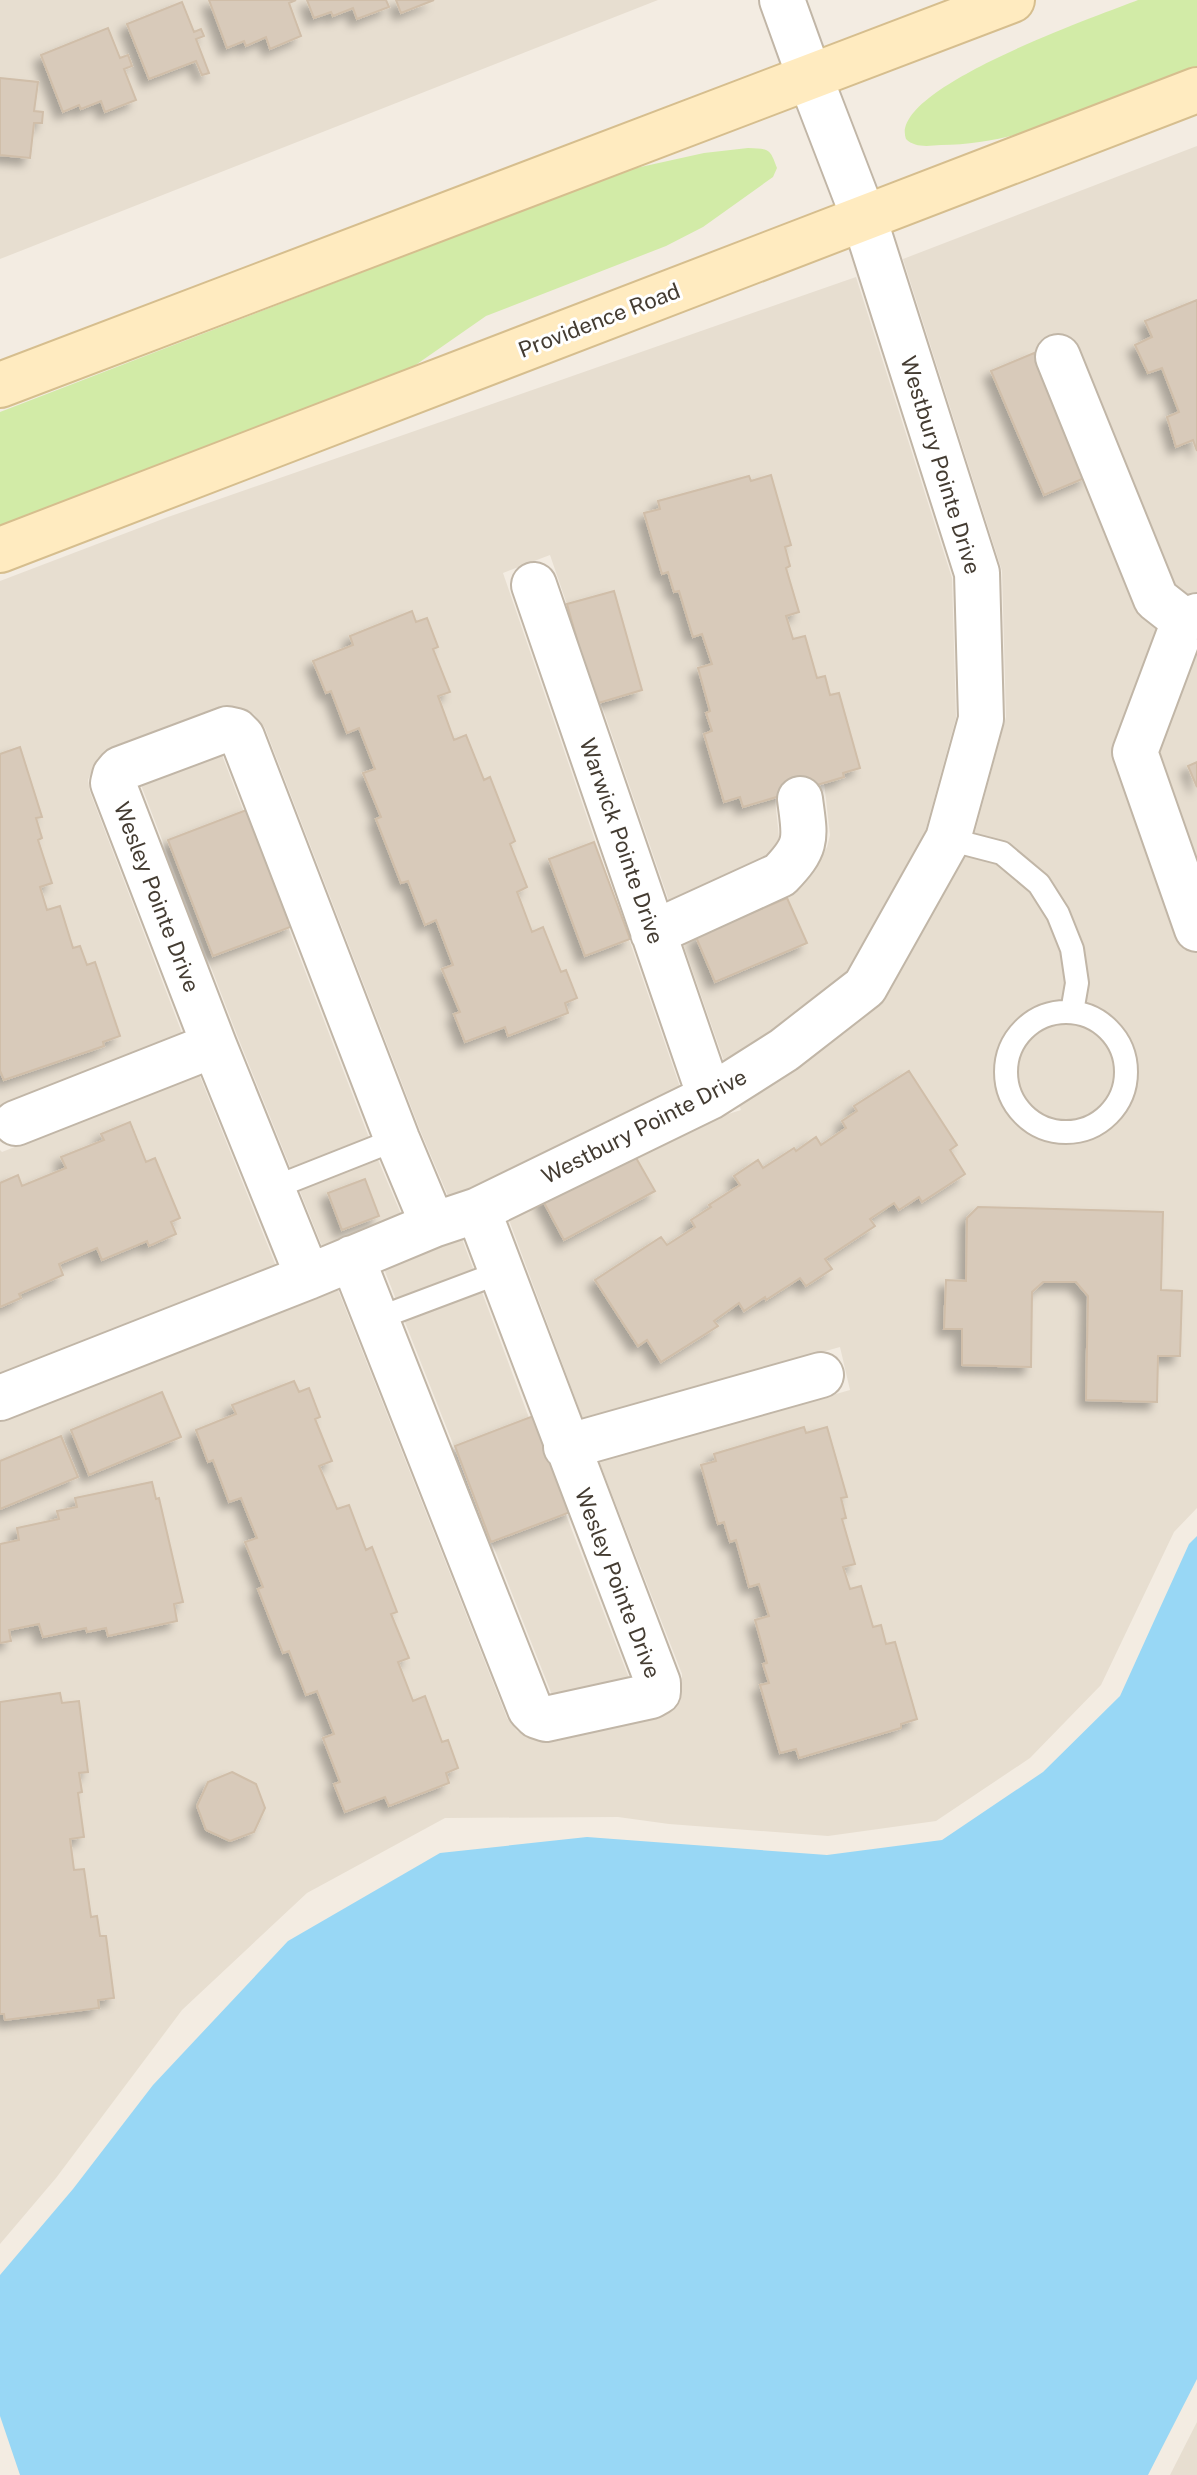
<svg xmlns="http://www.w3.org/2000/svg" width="1197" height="2475" viewBox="0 0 1197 2475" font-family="'Public Sans',sans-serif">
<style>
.residential{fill:#e7ded0}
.green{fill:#d2eba7}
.water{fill:#98d7f5}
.building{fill:#d8caba;stroke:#d0bea9;stroke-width:2;filter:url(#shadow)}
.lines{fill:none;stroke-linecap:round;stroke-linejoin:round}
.service-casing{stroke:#c1b6a7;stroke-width:26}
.minor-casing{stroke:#c1b6a7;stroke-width:48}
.tertiary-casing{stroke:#c1b6a7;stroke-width:48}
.secondary-casing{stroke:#d6be8e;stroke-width:48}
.service{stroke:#fff;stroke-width:22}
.minor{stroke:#fff;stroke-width:44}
.tertiary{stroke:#fff;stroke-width:44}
.secondary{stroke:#ffebc0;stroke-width:44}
.labels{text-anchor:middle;stroke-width:6;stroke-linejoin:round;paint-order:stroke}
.street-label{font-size:22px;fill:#443c32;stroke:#fff}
</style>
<defs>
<filter id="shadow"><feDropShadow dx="-7" dy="7" stdDeviation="4" flood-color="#0004"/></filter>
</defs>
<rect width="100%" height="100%" fill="#f3ece2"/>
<path class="residential" d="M0 0H658L0 259Z
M1197 146V1508L1174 1532 1101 1685 1030 1758 936 1821 828 1836 669 1824 618 1817 445 1818 307 1893 182 2010 56 2178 0 2244V1422L338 1290 507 1718 517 1731 526 1737 550 1741 655 1719 671 1710 682 1692V1674L599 1461 850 1390 840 1347 583 1419 509 1220 719 1117 741 1110 739 1105 799 1067 887 996 972 843 1006 717 1002 571 903 259Z
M856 277 952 578 956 718 925 832 846 973 770 1032 724 1061 683 944 789 895 811 876 827 847 830 835 823 773 773 781 779 837 773 850 766 857 669 901 550 555 503 573 623 922 621 924 630 942 680 1087 470 1189 448 1196 420 1130 265 728 254 714 235 707 219 708 112 748 97 759 88 780 90 792 182 1033 0 1105V581L168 517Z
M222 755 373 1148 401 1214 322 1246 237 1035 141 785Z
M199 1074 276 1266 0 1374V1150L2 1152Z
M462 1239 543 1455 629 1678 552 1695 384 1269Z
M1197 2422V2475H1169H1170Z"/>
<path class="green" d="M1138 0H1197V68C1116 99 1028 144 941 145 928 146 915 148 906 139 887 88 1101 15 1138 0Z
M748 148C769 149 770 148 777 168L773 177 703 227 666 246 486 316 407 371 0 528V412L627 170 704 153Z"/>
<path class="water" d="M1197 1536V2379L1148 2475H20L0 2416V2275L73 2189 153 2085 288 1941 440 1853 587 1837 827 1855 942 1840 1043 1772 1120 1696 1189 1544Z"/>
<path class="building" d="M209 0H296L289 3 301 36 270 49 266 37 246 46 244 41 227 48Z
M307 0H386L389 7 357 19 353 8 333 16 331 12 314 18Z
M396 0H434L401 13Z
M182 2 194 32 201 29 204 36 196 39 209 73 202 75 196 61 149 79 127 24Z
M108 28 120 58 128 55 132 66 124 69 136 100 105 112 101 101 81 109 79 105 63 112 41 55Z
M0 78 38 82 34 111 43 112 42 123H34L30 158 0 155Z
M1197 300V451L1193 440 1176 447 1167 417 1179 412 1162 368 1148 373 1135 345 1152 337 1145 321Z
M1034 353 1087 477 1044 495 991 371Z
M771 475 791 545 785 547 790 566 786 568 799 612 786 616 793 639 805 636 817 678 825 676 830 695 839 693 860 768 843 773 844 777 743 807 740 797 724 802 704 734 712 731 706 713 710 711 698 668 712 664 702 634 693 637 679 591 674 592 668 572 662 574 644 513 660 509 658 501 749 476 751 481Z
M614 591 642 690 595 704 567 604Z
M412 611 416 622 427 618 438 647 433 649 450 692 438 696 454 740 466 735 484 780 490 777 515 841 510 844 527 887 517 892 532 932 543 927 561 972 566 970 577 998 565 1003 568 1013 508 1036 505 1027 465 1042 454 1014 460 1012 442 969 453 965 436 920 425 925 408 881 401 883 376 819 381 817 363 773 375 769 359 728 347 733 331 691 326 693 313 661 353 645 350 636Z
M20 747 42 817 36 818 42 838 38 840 52 883 40 887 47 910 60 906 73 948 80 946 87 965 95 962 120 1036 103 1042 104 1046 4 1080 0 1071V754Z
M1197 762V787L1188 766Z
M249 809 293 926 213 956 168 840Z
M594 842 630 939 585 956 549 859Z
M787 898 807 943 715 982 696 937Z
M909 1071 957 1145 950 1150 965 1174 922 1202 919 1197 899 1210 894 1203 870 1219 875 1226 825 1259 832 1269 806 1286 800 1278 766 1300 765 1297 744 1311 739 1303 714 1321 718 1326 661 1362 647 1340 638 1346 595 1280 661 1237 667 1245 695 1227 691 1220 711 1207 709 1205 740 1185 734 1176 758 1160 763 1168 794 1148 796 1151 816 1137 821 1145 846 1128 842 1121 857 1111 854 1106Z
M130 1122 146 1162 155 1158 180 1218 171 1222 176 1234 149 1246 147 1241 102 1260 97 1248 59 1264 63 1275 19 1294 21 1298 0 1307V1183L18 1175 22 1186 66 1168 61 1157 104 1140 101 1134Z
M631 1149 655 1191 564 1240 541 1197Z
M365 1179 379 1216 342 1230 328 1193Z
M978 1207 1163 1212 1161 1290 1182 1291 1180 1356H1158L1157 1402 1086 1400 1088 1296 1076 1282H1043L1032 1292 1031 1367 962 1365V1329H944L946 1280 966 1281 967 1218Z
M294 1381 299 1392 309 1388 320 1417 315 1419 332 1461 319 1466 337 1509 349 1505 366 1550 372 1547 397 1612 391 1614 409 1658 398 1662 413 1701 425 1696 442 1742 448 1740 458 1768 446 1773 449 1783 389 1806 385 1797 345 1812 334 1784 340 1782 323 1738 334 1734 317 1691 306 1695 289 1651 283 1653 258 1589 263 1587 245 1542 257 1538 241 1498 229 1502 213 1460 208 1462 196 1430 236 1414 232 1405Z
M162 1392 181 1437 89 1475 71 1430Z
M536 1415 573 1511 491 1542 455 1446Z
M804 1427 806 1433 827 1427 847 1497 841 1498 846 1518 842 1519 855 1564 843 1567 850 1589 861 1586 873 1627 881 1625 886 1644 895 1642 917 1719 901 1724V1728L799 1758 796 1749 780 1753 760 1685 769 1683 763 1664 767 1663 755 1620 769 1616 759 1584 749 1587 736 1540 730 1542 724 1522 718 1524 701 1465 716 1461 714 1454Z
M61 1436 78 1477 0 1509V1461Z
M152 1482 156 1499 159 1498 183 1602 174 1604 177 1621 108 1636 106 1628 87 1632 86 1628 43 1637 39 1624 9 1630 11 1641 0 1643V1544L19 1540 17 1528 59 1519 57 1511 77 1507 75 1498Z
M60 1693 62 1703 79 1701 88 1772 79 1773 82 1792 78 1793 84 1837 70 1839 74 1870 84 1869 91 1917 97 1916 100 1936H106L114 1998 98 2000 99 2008 5 2020 4 2014H0V1702Z
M232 1772 256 1784 265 1808 254 1832 230 1841 206 1830 197 1806 208 1782Z"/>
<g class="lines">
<defs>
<path id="service" d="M948 839 1002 853 1039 884 1058 914 1072 949 1077 983 1072 1012
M1006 1072a60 60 0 1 1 120 0a60 60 0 1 1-120 0Z
M273 1188 397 1139
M376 1319 501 1272"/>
<path id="minor" d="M1058 357 1156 599 1184 621
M534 585 710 1097
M1197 616 1184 621 1135 752 1197 929
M653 933 780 875C809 845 805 838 800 799
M16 1123 214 1045
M352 1258 530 1709 537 1716 546 1719 651 1696 658 1692V1683L478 1210
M308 1277 214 1045 113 783 115 775 120 769 227 729 236 731 242 737 397 1139 433 1225
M0 1398 308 1277 433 1225 478 1210 710 1097 784 1050 865 987 948 839 981 719 977 573 864 218 809 75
M566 1447 821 1375"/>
<path id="tertiary" d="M782 0 809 75"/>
<path id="secondary" d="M0 385 1012 0
M0 550 1197 90"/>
</defs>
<use href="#service" class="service-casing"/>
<use href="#minor" class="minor-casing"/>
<use href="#tertiary" class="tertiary-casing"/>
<use href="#secondary" class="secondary-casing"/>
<use href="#service" class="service"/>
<use href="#minor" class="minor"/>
<use href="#tertiary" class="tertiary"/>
<use href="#secondary" class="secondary"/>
</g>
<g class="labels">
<g class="street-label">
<text transform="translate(599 320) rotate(-21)" y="8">Providence Road</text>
<text transform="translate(941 465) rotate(73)" y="8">Westbury Pointe Drive</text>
<text transform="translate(622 841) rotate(71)" y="8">Warwick Pointe Drive</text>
<text transform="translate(157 897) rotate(69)" y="8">Wesley Pointe Drive</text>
<text transform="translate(644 1126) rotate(-27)" y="8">Westbury Pointe Drive</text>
<text transform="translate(618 1583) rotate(69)" y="8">Wesley Pointe Drive</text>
</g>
</g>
</svg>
